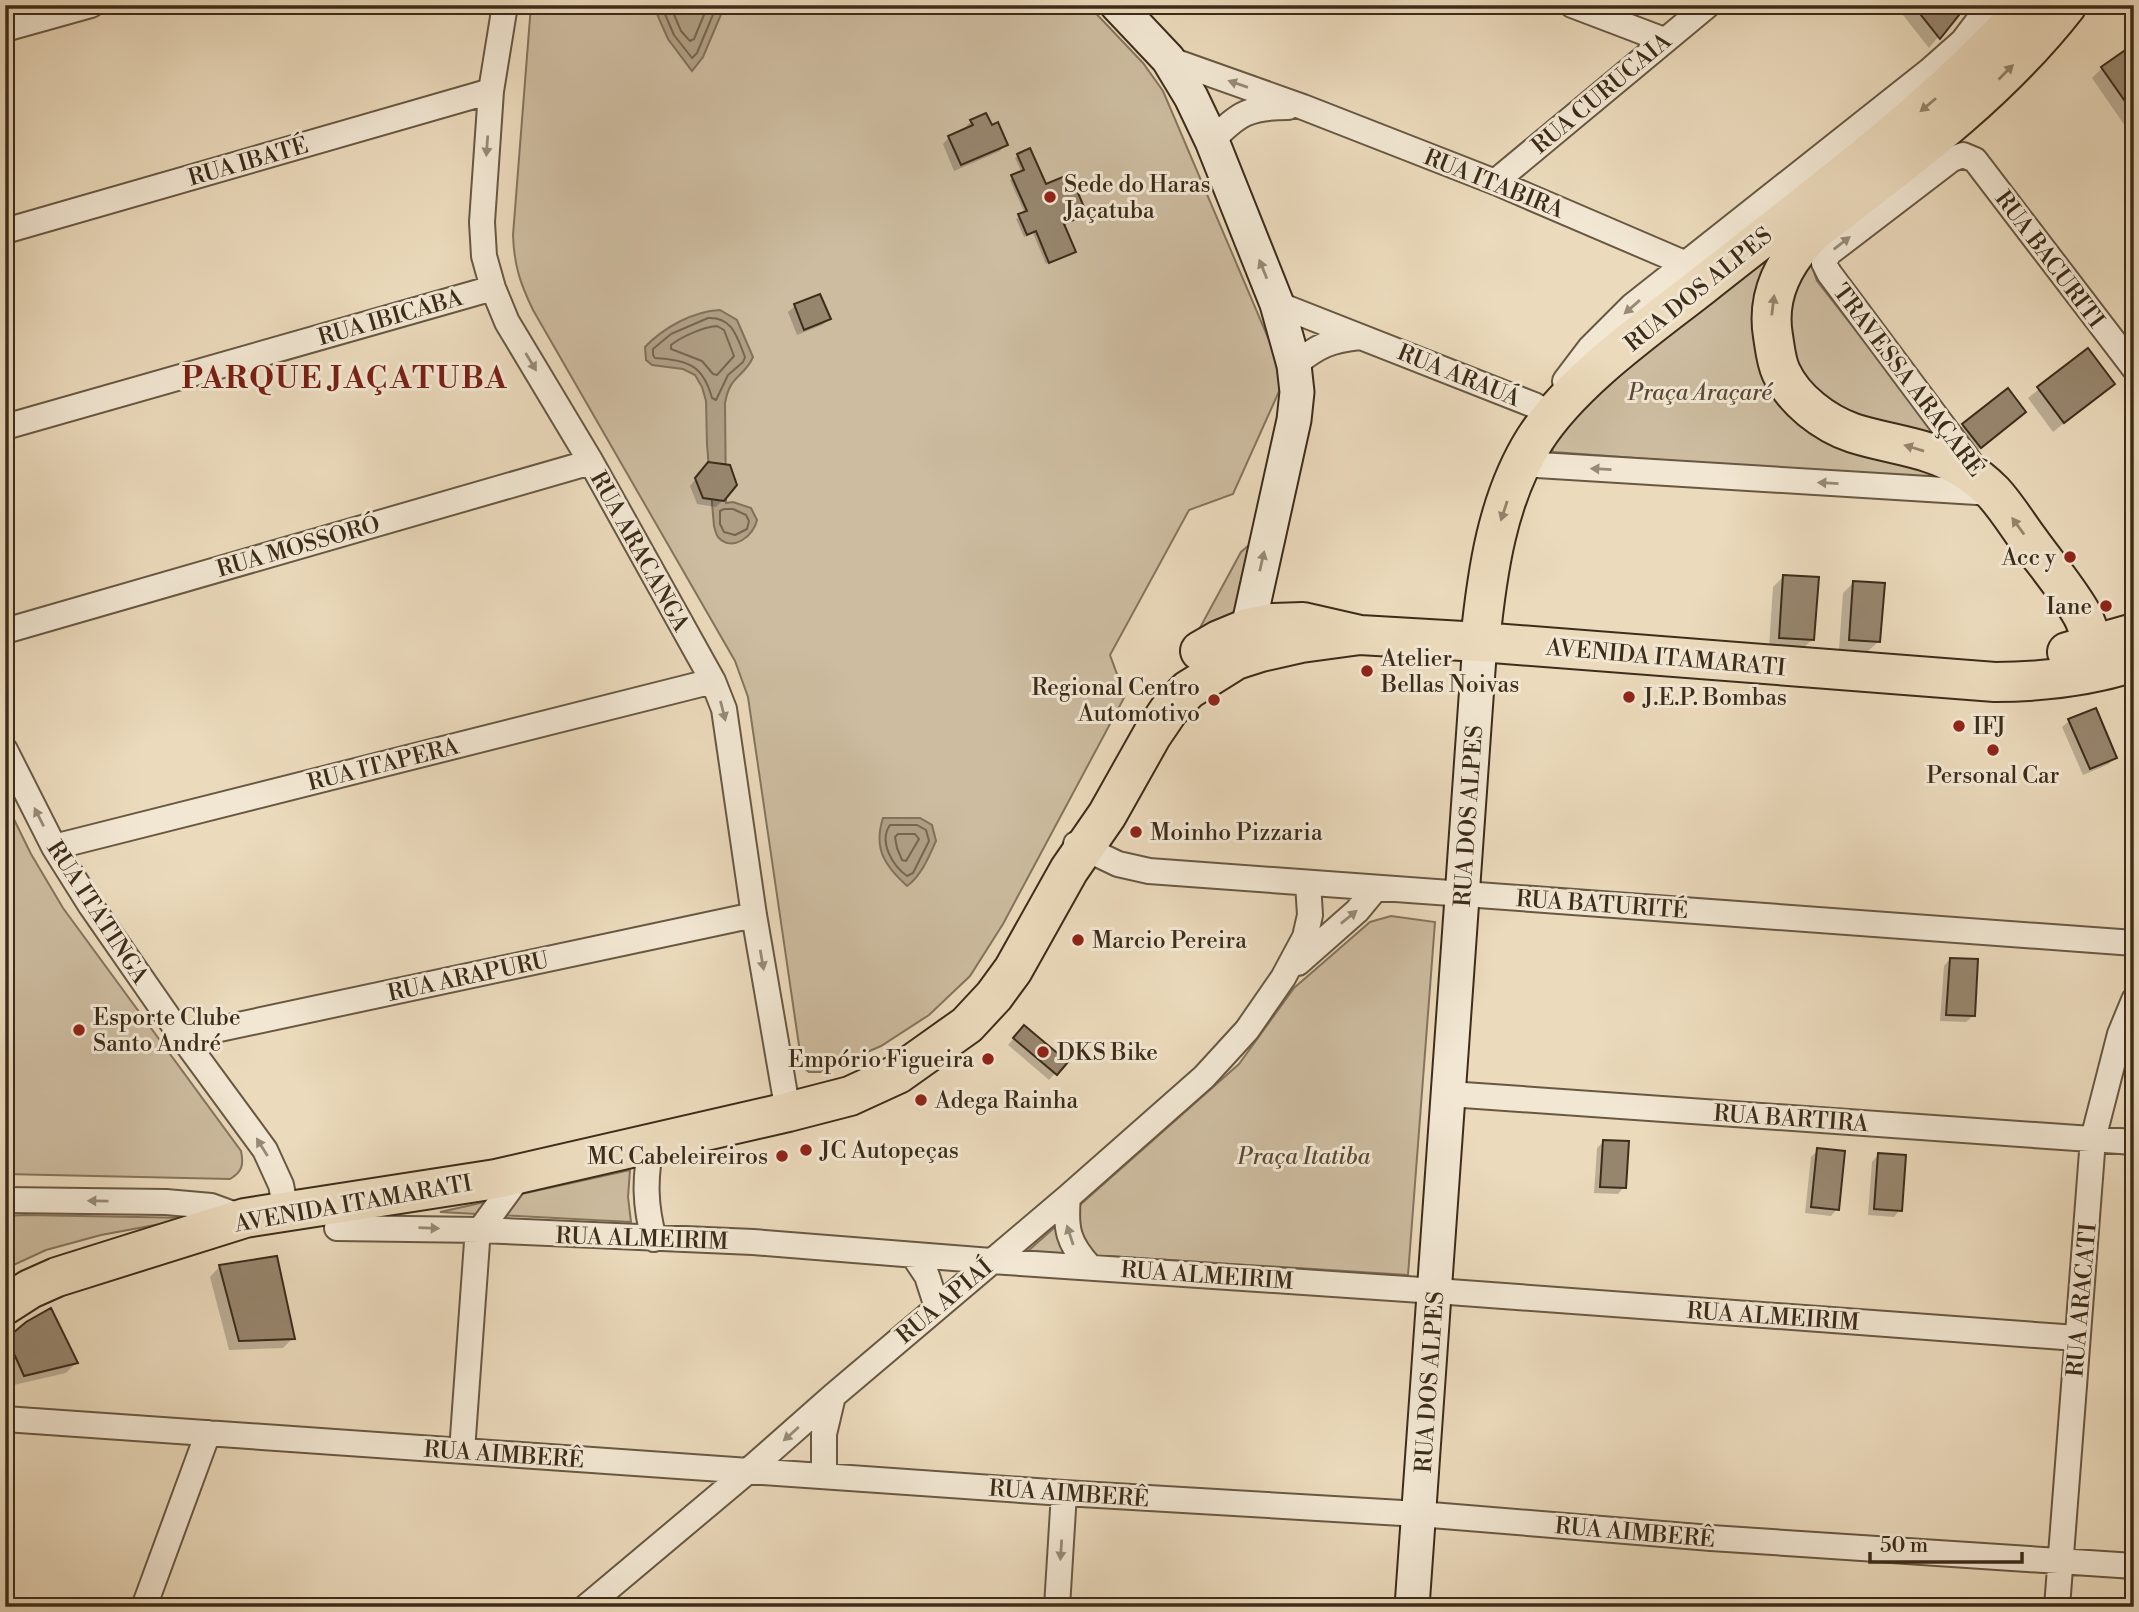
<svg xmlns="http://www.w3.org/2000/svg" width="2139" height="1612" viewBox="0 0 2139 1612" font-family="'Libre Bodoni',serif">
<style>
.green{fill:#cdbca0;stroke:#84745d;stroke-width:2}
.water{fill:#b09f85;stroke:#82715a;stroke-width:2}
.shadow{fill:#0003}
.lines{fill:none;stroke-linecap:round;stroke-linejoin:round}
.shore{stroke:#766650;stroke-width:2}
.building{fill:#97866e;stroke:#3c2c1a;stroke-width:2}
.street-casing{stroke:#685842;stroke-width:28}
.secondary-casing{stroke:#3c2c1a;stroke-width:37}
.primary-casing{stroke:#3c2c1a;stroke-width:42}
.street{stroke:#f2e7d3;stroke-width:24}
.secondary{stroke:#f2e7d3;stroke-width:33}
.primary{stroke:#ebdabc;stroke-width:38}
.oneway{fill:#94836b}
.oneway2{fill:#978a76}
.poi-dot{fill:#8f2418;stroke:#f2e7d3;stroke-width:2.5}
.labels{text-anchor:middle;stroke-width:6;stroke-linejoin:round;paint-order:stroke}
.street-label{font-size:23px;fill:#3c2c1a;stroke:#f2e7d3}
.poi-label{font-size:23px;fill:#3c2c1a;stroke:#f2e7d3;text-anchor:start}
.park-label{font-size:23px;font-style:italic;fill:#594935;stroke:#f2e7d3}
.district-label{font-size:30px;font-weight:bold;letter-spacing:2px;fill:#7a1f14;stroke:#f2e7d3}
</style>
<rect width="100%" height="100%" fill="#ebdabc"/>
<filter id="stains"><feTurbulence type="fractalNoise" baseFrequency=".00286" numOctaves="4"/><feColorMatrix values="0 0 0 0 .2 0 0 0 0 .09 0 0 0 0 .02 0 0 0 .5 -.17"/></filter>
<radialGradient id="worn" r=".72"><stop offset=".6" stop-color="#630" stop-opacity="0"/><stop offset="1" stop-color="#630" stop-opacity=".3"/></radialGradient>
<path class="green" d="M531 5H1088L1143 63 1163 91 1272 347 1281 387 1233 494 1189 510 1110 655 1125 696 1003 924 970 976 929 1015 881 1046 821 1072H809L802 1066 748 697 735 661 533 310C520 283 514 265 513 235Z
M1801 223 1767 369 1943 472 1941 480 1553 452 1552 447 1579 408Z
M1826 241C1817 255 1809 264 1817 281L1941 439 1851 421 1793 368 1786 293Z
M1249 545 1251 547 1233 620 1189 648 1241 552Z
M5 801 31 854 63 908 241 1151C244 1165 242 1172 230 1179L5 1174Z
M1391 916 1435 922 1408 1275 1028 1251 1239 1064 1294 988 1370 922Z
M630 1170 628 1197 631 1222 440 1212Z
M25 1215 193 1218 101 1235 46 1250 5 1269V1216Z"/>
<path class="water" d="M653 5H725L703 57 692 71 668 39Z
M720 310 737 320 753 357C744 378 730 374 725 403L726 503 733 502 751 508 757 520C754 536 732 553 718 537 716 534 715 530 714 526L707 445 706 401 702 387 695 375 683 369 652 365 646 360 645 347C663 328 693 311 720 310Z
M883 818H920L932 825 936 841C929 857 921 876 907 886 885 866 873 849 883 818Z"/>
<path class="shadow" d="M1895 5H1965L1929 48Z
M2134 46V139L2092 78 2102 68Z
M971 121 991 128 1006 144 1000 151 954 171 943 144 949 137 966 130 965 128Z
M1018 155 1045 186 1085 214 1062 225 1071 254 1046 264 1033 233 1024 237 1016 219 1025 214 1010 180 1022 173 1015 158Z
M795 306 829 319 822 325 797 335 788 312Z
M2087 351 2113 384 2053 432 2028 398Z
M2017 418 1974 453 1957 432 1963 425Z
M702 471 723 500 716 507 697 504 690 486Z
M1783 577 1813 639 1802 649 1769 647 1773 587Z
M1853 583 1879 641 1868 651 1839 649 1843 593Z
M2069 721 2115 757 2109 764 2083 775 2062 727Z
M1950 959 1973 1016 1966 1022 1940 1021 1944 966Z
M1018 1033 1065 1062 1049 1080 1008 1045Z
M1604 1141 1624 1187 1618 1194 1594 1193 1597 1148Z
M1818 1150 1837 1209 1831 1216 1805 1213 1811 1157Z
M1878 1155 1900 1210 1894 1217 1868 1215 1872 1162Z
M220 1266 293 1338 283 1348 229 1350 210 1277Z
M27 1324 76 1363 66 1373 14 1385 5 1367V1342Z"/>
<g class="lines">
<path class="shore" d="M661 5 674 35 692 58 697 53 717 5
M670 5 681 31 690 41 694 39 708 5
M708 318C733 317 737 337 745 357L743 362 728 375 716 400 712 398C703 365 688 360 655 358L653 355V349L671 334Z
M717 326 724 330 734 356 717 375 713 374 702 361 671 349V345C681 337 703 327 717 326Z
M724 509H733L746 515 749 521 747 529 735 535 724 532 720 524V511Z
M917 825 926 830 929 841 913 873 907 876C893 866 878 842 890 825Z
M898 834H915L919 839 906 861 902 860 897 848 895 837Z"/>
</g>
<path class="building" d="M1913 5H1967L1940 39Z
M2134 44V114L2101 67Z
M986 113 992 125 998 122 1008 145 961 165 948 136 973 125 970 120Z
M1030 148 1046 184 1070 174 1087 214 1064 224 1076 252 1049 263 1036 231 1027 235 1018 214 1027 211 1011 175 1024 170 1017 154Z
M820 294 831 319 804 330 794 304Z
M2088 348 2115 384 2064 423 2037 387Z
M2008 388 2026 412 1981 448 1962 424Z
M708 462 730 465 737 485 724 501 703 498 695 478Z
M1783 575 1819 577 1814 640 1779 638Z
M1853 581 1885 583 1880 642 1849 640Z
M2096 708 2117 758 2090 769 2068 719Z
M1950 958 1978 959 1975 1016 1946 1015Z
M1024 1025 1068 1062 1057 1075 1013 1038Z
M1603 1140 1629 1141 1626 1188 1600 1187Z
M1817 1148 1845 1151 1839 1210 1811 1207Z
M1878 1153 1906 1155 1902 1211 1874 1209Z
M277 1256 295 1339 239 1341 219 1265Z
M51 1308 78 1363 24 1376 7 1338 26 1322Z"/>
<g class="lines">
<defs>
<path id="street" d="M505 5 491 91 482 222 484 256 493 288 507 322 591 462 713 681 724 709 754 915 788 1112
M1572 5 1664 40
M5 29 91 5
M1168 59 1303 107 1495 182 1684 263
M1212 141C1238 113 1250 107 1288 107
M1495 182 1708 5
M5 231 491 91
M1277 304 1534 405 1552 415
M1294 365C1318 346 1330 340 1360 337
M1565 381 1590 348 1632 306 1929 71 1963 41 1990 5
M5 427 493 288
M1522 464 1993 493
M1976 470 1829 273 1824 263 1829 253 1952 159 1963 155 1975 160 2134 368
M5 631 591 462
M5 750 54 847 91 906 182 1037 265 1150 281 1185 286 1210
M1076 844 1118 864 1149 871 2134 943
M54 847 713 681
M1298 963 1357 911 1376 888
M182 1037 754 915
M1449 1094 2134 1142
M652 1143C644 1177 645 1206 654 1239
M1068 1197C1065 1229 1068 1243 1090 1267
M5 1200 166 1202 211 1206 244 1218
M337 1228 480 1230 753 1242 991 1261 1436 1291 2077 1338
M913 1255 927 1276 937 1307
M5 1419 1064 1493 1419 1514 1711 1538 2134 1566
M462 1451 477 1242 480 1230 521 1174
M824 1476V1434L833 1396
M144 1607 208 1433
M586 1607 748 1471 833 1396 1068 1197 1204 1077 1247 1030 1283 978 1305 937 1310 915 1308 883
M1057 1607 1064 1493
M2057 1607 2093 1139 2120 1034 2134 1000"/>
<path id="secondary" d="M1117 5 1168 59 1191 97 1212 141 1277 304 1294 365 1297 392 1294 420 1248 628
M1412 1607 1480 642"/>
<path id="primary" d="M1480 642C1487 573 1497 499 1535 439 1573 380 1647 329 1703 285 1815 196 1932 112 2028 5
M1200 651 1219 640 1248 628 1273 623 1303 622 1360 635 1480 642 1995 682C2041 682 2090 676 2134 662
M2067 652 2134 633
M2056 678C2070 671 2086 665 2090 648 2092 639 2086 621 2081 613 2066 587 2045 563 2028 539 2017 524 2006 506 1993 492 1985 484 1974 475 1964 469 1931 447 1890 445 1853 433 1824 423 1794 400 1781 372 1776 361 1775 348 1773 336 1766 294 1785 261 1813 232 1903 163 1997 95 2067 5
M5 1305 30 1289 57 1277 245 1218 496 1179 788 1112 850 1096 898 1074 967 1025 994 996 1013 970 1069 870 1107 815 1152 735 1169 710 1188 690 1236 660 1261 652 1301 643 1360 635"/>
</defs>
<use href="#street" class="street-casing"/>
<use href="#secondary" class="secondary-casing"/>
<use href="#primary" class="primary-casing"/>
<use href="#street" class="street"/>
<use href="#secondary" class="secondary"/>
<use href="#primary" class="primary"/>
</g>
<defs><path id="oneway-solid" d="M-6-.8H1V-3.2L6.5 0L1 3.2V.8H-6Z" transform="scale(1.75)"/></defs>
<g class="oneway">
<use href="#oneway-solid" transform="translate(2006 72) rotate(-45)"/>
<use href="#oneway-solid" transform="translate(1928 105) rotate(140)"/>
<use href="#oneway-solid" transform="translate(1773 305) rotate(-83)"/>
<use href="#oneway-solid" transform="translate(1914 448) rotate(-163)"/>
<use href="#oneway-solid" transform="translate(1504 511) rotate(108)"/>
<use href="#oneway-solid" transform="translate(2018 526) rotate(-126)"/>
</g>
<g class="oneway2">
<use href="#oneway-solid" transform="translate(1238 84) rotate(-161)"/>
<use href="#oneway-solid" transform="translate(487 146) rotate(94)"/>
<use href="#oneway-solid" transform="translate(1842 243) rotate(-38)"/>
<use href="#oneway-solid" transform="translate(1263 269) rotate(-112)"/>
<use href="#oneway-solid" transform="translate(1632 307) rotate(139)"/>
<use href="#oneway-solid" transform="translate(531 362) rotate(59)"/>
<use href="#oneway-solid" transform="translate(1601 469) rotate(-177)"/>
<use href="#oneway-solid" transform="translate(1828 483) rotate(-177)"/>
<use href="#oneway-solid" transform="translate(1262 561) rotate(-77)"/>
<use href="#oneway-solid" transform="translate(723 711) rotate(76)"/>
<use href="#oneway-solid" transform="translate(39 817) rotate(-117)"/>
<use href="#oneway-solid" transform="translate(1349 917) rotate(-39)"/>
<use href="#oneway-solid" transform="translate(762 960) rotate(80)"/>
<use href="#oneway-solid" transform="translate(262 1147) rotate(-122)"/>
<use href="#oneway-solid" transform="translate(98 1201) rotate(-179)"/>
<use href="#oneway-solid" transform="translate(429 1228) rotate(2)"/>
<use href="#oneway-solid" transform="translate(1070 1235) rotate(-108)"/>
<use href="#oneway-solid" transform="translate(791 1434) rotate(138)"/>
<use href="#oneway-solid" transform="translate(1061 1550) rotate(94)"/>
</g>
<g class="poi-dot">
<circle cx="1050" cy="197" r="7"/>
<circle cx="2070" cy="557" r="7"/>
<circle cx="2106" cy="606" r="7"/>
<circle cx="1367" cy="671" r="7"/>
<circle cx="1629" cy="697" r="7"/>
<circle cx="1214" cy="700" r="7"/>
<circle cx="1959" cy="726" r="7"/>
<circle cx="1993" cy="750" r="7"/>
<circle cx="1136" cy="832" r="7"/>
<circle cx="1078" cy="940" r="7"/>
<circle cx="79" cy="1030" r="7"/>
<circle cx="1043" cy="1052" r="7"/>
<circle cx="988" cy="1059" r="7"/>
<circle cx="921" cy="1100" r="7"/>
<circle cx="806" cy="1150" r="7"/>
<circle cx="782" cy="1156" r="7"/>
</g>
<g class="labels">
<g class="street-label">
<text transform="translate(1601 93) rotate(-40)" y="8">RUA CURUCAIA</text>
<text transform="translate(248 161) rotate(-16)" y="8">RUA IBATÉ</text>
<text transform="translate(1494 183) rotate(22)" y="8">RUA ITABIRA</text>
<text transform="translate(2050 259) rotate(53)" y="8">RUA BACURITI</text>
<text transform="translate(1698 289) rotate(-39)" y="8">RUA DOS ALPES</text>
<text transform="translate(390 317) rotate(-16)" y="8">RUA IBICABA</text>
<text transform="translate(1459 375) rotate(22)" y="8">RUA ARAUÁ</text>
<text transform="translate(1909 380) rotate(53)" y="8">TRAVESSA ARAÇARÉ</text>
<text transform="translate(298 546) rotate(-16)" y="8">RUA MOSSORÓ</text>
<text transform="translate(640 551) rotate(61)" y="8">RUA ARACANGA</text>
<text transform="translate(1666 657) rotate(5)" y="8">AVENIDA ITAMARATI</text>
<text transform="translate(383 764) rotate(-14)" y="8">RUA ITAPERA</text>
<text transform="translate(1468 816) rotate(-86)" y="8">RUA DOS ALPES</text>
<text transform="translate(1602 904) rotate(4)" y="8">RUA BATURITÉ</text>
<text transform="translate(98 912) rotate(57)" y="8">RUA ITATINGA</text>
<text transform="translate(468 976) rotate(-12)" y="8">RUA ARAPURU</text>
<text transform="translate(1791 1118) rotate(4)" y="8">RUA BARTIRA</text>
<text transform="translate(353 1203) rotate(-10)" y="8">AVENIDA ITAMARATI</text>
<text transform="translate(642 1238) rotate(2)" y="8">RUA ALMEIRIM</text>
<text transform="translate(1207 1275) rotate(4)" y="8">RUA ALMEIRIM</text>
<text transform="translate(2081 1300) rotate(-85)" y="8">RUA ARACATI</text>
<text transform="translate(944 1301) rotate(-40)" y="8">RUA APIAÍ</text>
<text transform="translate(1773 1316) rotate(4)" y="8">RUA ALMEIRIM</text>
<text transform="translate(1429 1382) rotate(-86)" y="8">RUA DOS ALPES</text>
<text transform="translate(504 1454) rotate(4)" y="8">RUA AIMBERÊ</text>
<text transform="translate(1069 1493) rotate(4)" y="8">RUA AIMBERÊ</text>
<text transform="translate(1635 1532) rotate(5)" y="8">RUA AIMBERÊ</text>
</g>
<g class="poi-label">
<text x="1064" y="192">Sede do Haras<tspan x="1064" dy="26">Jaçatuba</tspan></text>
<text x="2056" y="565" text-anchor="end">Acc y</text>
<text x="2092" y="614" text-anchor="end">Iane</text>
<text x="1381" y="666">Atelier<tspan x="1381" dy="26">Bellas Noivas</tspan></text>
<text x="1200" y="695" text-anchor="end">Regional Centro<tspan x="1200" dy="26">Automotivo</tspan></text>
<text x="1643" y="705">J.E.P. Bombas</text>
<text x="1973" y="734">IFJ</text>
<text x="1993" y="783" text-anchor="middle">Personal Car</text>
<text x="1150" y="840">Moinho Pizzaria</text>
<text x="1092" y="948">Marcio Pereira</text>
<text x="93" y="1025">Esporte Clube<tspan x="93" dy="26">Santo André</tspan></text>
<text x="1057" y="1060">DKS Bike</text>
<text x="974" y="1067" text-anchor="end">Empório Figueira</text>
<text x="935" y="1108">Adega Rainha</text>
<text x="820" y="1158">JC Autopeças</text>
<text x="768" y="1164" text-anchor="end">MC Cabeleireiros</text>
</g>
<g class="park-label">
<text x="1700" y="400">Praça Araçaré</text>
<text x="1304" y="1164">Praça Itatiba</text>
</g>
<g class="district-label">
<text x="345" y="388">PARQUE JAÇATUBA</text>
</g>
</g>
<rect width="2139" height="1612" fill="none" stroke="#ebdabc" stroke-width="28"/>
<rect x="7" y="7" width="2125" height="1598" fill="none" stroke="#3c2c1a" stroke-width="3.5"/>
<rect x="14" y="14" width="2111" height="1584" fill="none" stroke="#3c2c1a" stroke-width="2"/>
<path d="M1870 1552v10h152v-10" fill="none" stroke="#3c2c1a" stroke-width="3.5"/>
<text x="1880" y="1552" font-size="21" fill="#3c2c1a" stroke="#f2e7d3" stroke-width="5" paint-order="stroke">50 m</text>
<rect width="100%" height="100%" filter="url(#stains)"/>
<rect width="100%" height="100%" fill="url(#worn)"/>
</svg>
